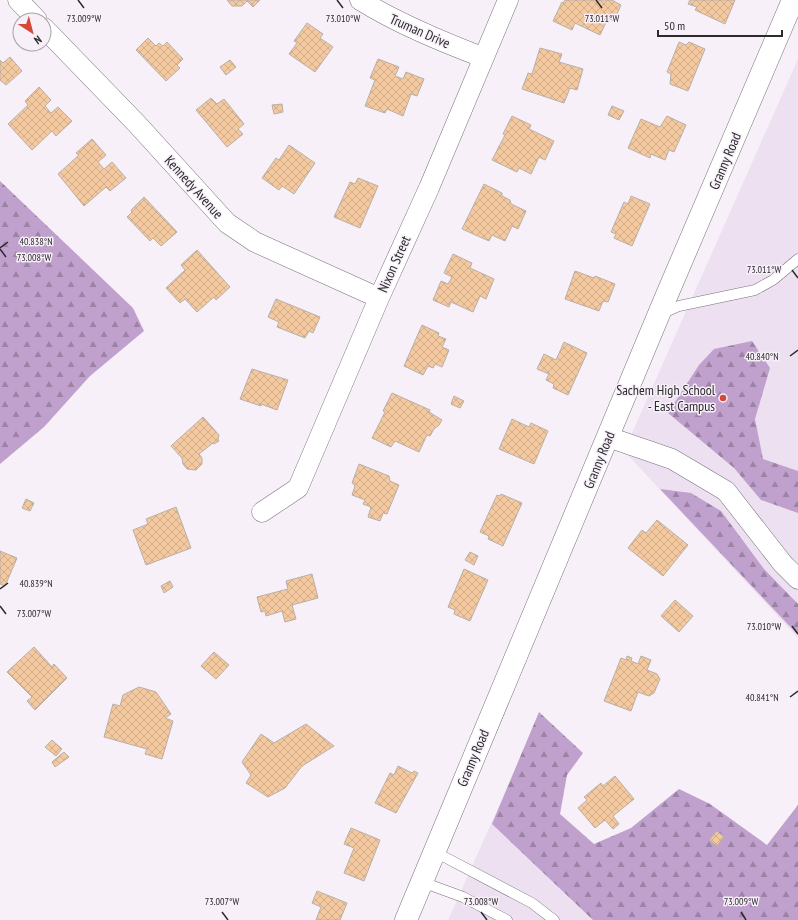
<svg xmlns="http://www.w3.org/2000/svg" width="798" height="920" viewBox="0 0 798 920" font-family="'PT Sans Narrow',sans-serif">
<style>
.built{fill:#ede1f1}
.forest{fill:url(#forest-firs)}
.building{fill:url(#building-cross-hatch);stroke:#b8afa8}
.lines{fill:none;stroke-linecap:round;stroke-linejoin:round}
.lane-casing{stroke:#78727a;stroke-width:11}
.street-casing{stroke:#78727a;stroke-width:21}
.secondary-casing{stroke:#78727a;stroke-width:23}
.lane{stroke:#fff;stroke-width:10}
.street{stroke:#fff;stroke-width:20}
.secondary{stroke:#fff;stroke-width:22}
.ticks{fill:none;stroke:#2c2a2d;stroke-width:1.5}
.poi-dot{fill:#d54837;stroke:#f7f0f9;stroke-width:1.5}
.labels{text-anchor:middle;stroke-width:3;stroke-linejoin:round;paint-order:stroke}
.street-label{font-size:14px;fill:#2c2a2d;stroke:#f7f0f9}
.poi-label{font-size:14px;fill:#2c2a2d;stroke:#f7f0f9;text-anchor:end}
.ticks-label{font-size:10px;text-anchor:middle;fill:#2c2a2d;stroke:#f7f0f9;stroke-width:3;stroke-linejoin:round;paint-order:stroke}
</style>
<defs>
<pattern id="forest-firs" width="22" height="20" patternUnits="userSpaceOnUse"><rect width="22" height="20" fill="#c0a0cc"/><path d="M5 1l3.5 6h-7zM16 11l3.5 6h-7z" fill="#9c83a6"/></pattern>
<pattern id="building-cross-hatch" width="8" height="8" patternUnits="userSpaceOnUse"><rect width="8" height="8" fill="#f4c9a0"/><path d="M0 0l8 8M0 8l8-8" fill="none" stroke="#d1ad8a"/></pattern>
</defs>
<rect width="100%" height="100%" fill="#f7f0f9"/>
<path class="built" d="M798 59V638L624 451Z
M511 779 646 920H448Z"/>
<path class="forest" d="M0 181 133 308 144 331 90 376 44 427 0 464Z
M752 341 770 368 755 419 763 459 798 471V513L761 500 734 468 668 413 699 365 714 349Z
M660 489 691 493 721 511 764 569 798 604V635Z
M539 712 583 753 567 775 560 814 594 844 631 828 679 789 710 804 767 845 798 805V920H593L492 824Z"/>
<path class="building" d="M227 0H260L253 7 247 1 242 6H232Z
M565 0H612L621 5 614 21 608 18 600 35 575 23 572 30 553 21 562 2 563 3Z
M690 0H735L725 24 695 10 697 7 688 4Z
M307 23 323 34 320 38 333 47 315 72 289 54 297 43 294 41Z
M148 38 156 46 159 43 163 46 167 42 183 59 177 65 180 68 166 81 136 50Z
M679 42 686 45 689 42 705 49 688 91 670 84 671 74 667 72Z
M540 48 562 54 559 62 583 69 577 90 570 88 564 103 522 89 528 73 532 74Z
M10 57 22 71 6 85 0 80V60L3 63Z
M378 59 399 67 395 76 403 79 406 72 424 79 417 96 411 94 403 116 387 109 385 113 365 106 375 80 370 78Z
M230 60 236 67 226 75 220 67Z
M39 87 51 100 45 106 51 113 58 107 72 121 56 136 52 131 32 150 8 124 28 105 25 101Z
M211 98 217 104 224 99 244 124 238 129 243 134 227 147 196 110Z
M282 104 283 112 274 114 272 105Z
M612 106 624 111 619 120 608 115Z
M512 116 531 125 529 129 554 141 545 160 539 157 531 174 519 168 517 172 492 160 505 135 503 134Z
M667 116 686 125 674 152 669 150 665 160 651 154 650 158 628 148 641 119 660 127Z
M92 139 106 155 98 162 104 169 112 162 126 178 110 191 106 187 84 206 58 174 79 155 76 153Z
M289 145 315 163 294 194 282 186 279 190 262 178 276 158 279 160Z
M358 178 378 186 360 228 334 217 350 182 355 184Z
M484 184 502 193V196L510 200 511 204 526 211 518 229 512 226 505 241 492 235 489 241 462 229Z
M631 196 650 204 632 246 614 238 616 234 611 232 624 202 628 204Z
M144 197 177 232 161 246 153 238 150 241 127 217 132 212 131 210Z
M197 250 230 287 216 300 214 297 197 312 185 299 180 303 166 288 185 270 181 265Z
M453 254 472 263 470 268 494 279 486 299 480 296 473 312 451 302 449 307 433 300 441 281 448 284 452 277 444 273Z
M575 271 594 278 595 276 615 284 608 302 603 301 599 311 565 299Z
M276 299 320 317 313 333 309 331 305 338 277 327 279 322 268 317Z
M422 325 439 333 438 336 446 339 442 347 449 350 442 367 435 364 433 368 428 366 423 375 404 366Z
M564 342 587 353 568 395 553 388 554 384 546 380 549 374 537 369 544 354 556 360Z
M252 369 288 380 277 410 261 404V406L240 399Z
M392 393 430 410 429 412 442 420 439 425 434 429 430 436 427 435 419 452 395 441 391 447 372 438 385 412 383 411Z
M454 396 464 401 460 408 451 404Z
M203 417 219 435 218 439 219 441 214 444 213 443 199 454 202 458V464L196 470 187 469 183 464 182 458 171 446Z
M512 419 529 427 531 423 548 431 534 464 499 449Z
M359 464 389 476 390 481 399 485 387 514 383 513 380 521 368 517 371 507 363 504 365 500 352 495 355 486 352 483Z
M501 494 522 503 503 546 488 539 489 536 480 532 497 495 500 496Z
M26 499 34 503 30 511 22 508Z
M176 507 191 548 146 565 133 530 148 524 146 519Z
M657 520 688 545 663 576 628 548 642 530 646 533Z
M0 551 17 558 5 586 0 584Z
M470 552 478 556 474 565 465 560Z
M464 569 488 580 470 621 454 614 455 610 448 607Z
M312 574 318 598 292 605 296 619 285 622 282 611 266 616 265 611 261 612 257 597 288 589 286 581Z
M170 581 173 587 164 593 161 586Z
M675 600 693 616 679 632 661 616Z
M34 647 52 667 54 664 67 678 35 710 27 701 32 697 7 672Z
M214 652 229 665 216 679 201 666Z
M627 656 632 658 631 661 638 664 641 656 651 660 647 670 657 674 660 679 654 693 649 696 638 692 631 711 604 701 621 658 626 660Z
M139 687 156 692 171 714 165 718 173 721 162 759 145 754 147 749 104 737 113 704 120 706 123 695Z
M306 724 334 746 302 766 285 788 268 797 246 783 251 775 242 762 261 734 274 743Z
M52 740 62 749 56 756 45 747Z
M64 752 69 757 55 767 52 762Z
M398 766 412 773 414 771 418 773 396 813 375 803 390 773 394 775Z
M615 776 634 799 613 816 619 824 613 829 605 820 595 828 578 808 587 800 584 797 601 783 603 786Z
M351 828 380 840 364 881 344 873 354 848 344 844Z
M717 831 724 837 717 846 709 840Z
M317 891 347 903 340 920H316L321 907 312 903Z"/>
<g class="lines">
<defs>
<path id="lane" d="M661 314 679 306 755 290 773 280 798 259
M435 852 532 903 554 920
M422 882 463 897 507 920"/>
<path id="street" d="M18 0 37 20
M360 0C399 24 440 41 482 57
M44 28 137 124 227 223 255 242 379 298
M608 437 672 459 726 491 783 564 798 579
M262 512 298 488 379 298 429 188 508 0"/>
<path id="secondary" d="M406 920 666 297 793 0"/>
</defs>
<use href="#lane" class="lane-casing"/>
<use href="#street" class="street-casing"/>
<use href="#secondary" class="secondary-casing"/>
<use href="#lane" class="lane"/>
<use href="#street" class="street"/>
<use href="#secondary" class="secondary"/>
</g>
<path class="ticks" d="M78 0 84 8M337 0 343 8M596 0 602 8M0 248 8 242M0 249 6 257M792 270 798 278M790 356 798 350M0 589 8 583M0 606 6 614M792 626 798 634M790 697 798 691M222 912 228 920M481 912 487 920M741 912 746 920"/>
<circle class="poi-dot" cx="723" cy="398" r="4"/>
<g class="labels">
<g class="street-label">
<text transform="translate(420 31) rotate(24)" y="5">Truman Drive</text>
<text transform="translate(725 161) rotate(-67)" y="5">Granny Road</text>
<text transform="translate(194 187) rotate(48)" y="5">Kennedy Avenue</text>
<text transform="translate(394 264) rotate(-66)" y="5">Nixon Street</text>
<text transform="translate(599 460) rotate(-68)" y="5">Granny Road</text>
<text transform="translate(473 758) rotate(-67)" y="5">Granny Road</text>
</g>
<g class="poi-label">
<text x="715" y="395">Sachem High School<tspan x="715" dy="16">- East Campus</tspan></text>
</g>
</g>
<g class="ticks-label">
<text x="84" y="22">73.009°W</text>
<text x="343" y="22">73.010°W</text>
<text x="602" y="22">73.011°W</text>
<text x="36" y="245">40.838°N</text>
<text x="34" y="261">73.008°W</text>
<text x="764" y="273">73.011°W</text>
<text x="762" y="360">40.840°N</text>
<text x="36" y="587">40.839°N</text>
<text x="34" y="617">73.007°W</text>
<text x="764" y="630">73.010°W</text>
<text x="762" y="701">40.841°N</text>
<text x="222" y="905">73.007°W</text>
<text x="481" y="905">73.008°W</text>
<text x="741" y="905">73.009°W</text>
</g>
<g transform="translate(32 32) rotate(144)"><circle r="19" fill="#f7f0f9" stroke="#a6a1a7"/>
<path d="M0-3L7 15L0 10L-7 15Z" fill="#d54837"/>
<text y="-6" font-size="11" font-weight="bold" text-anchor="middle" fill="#2c2a2d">N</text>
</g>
<path d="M658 30v6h124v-6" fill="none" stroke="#2c2a2d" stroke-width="2"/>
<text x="664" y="30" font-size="12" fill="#2c2a2d" stroke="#f7f0f9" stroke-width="3" paint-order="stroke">50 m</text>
</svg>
